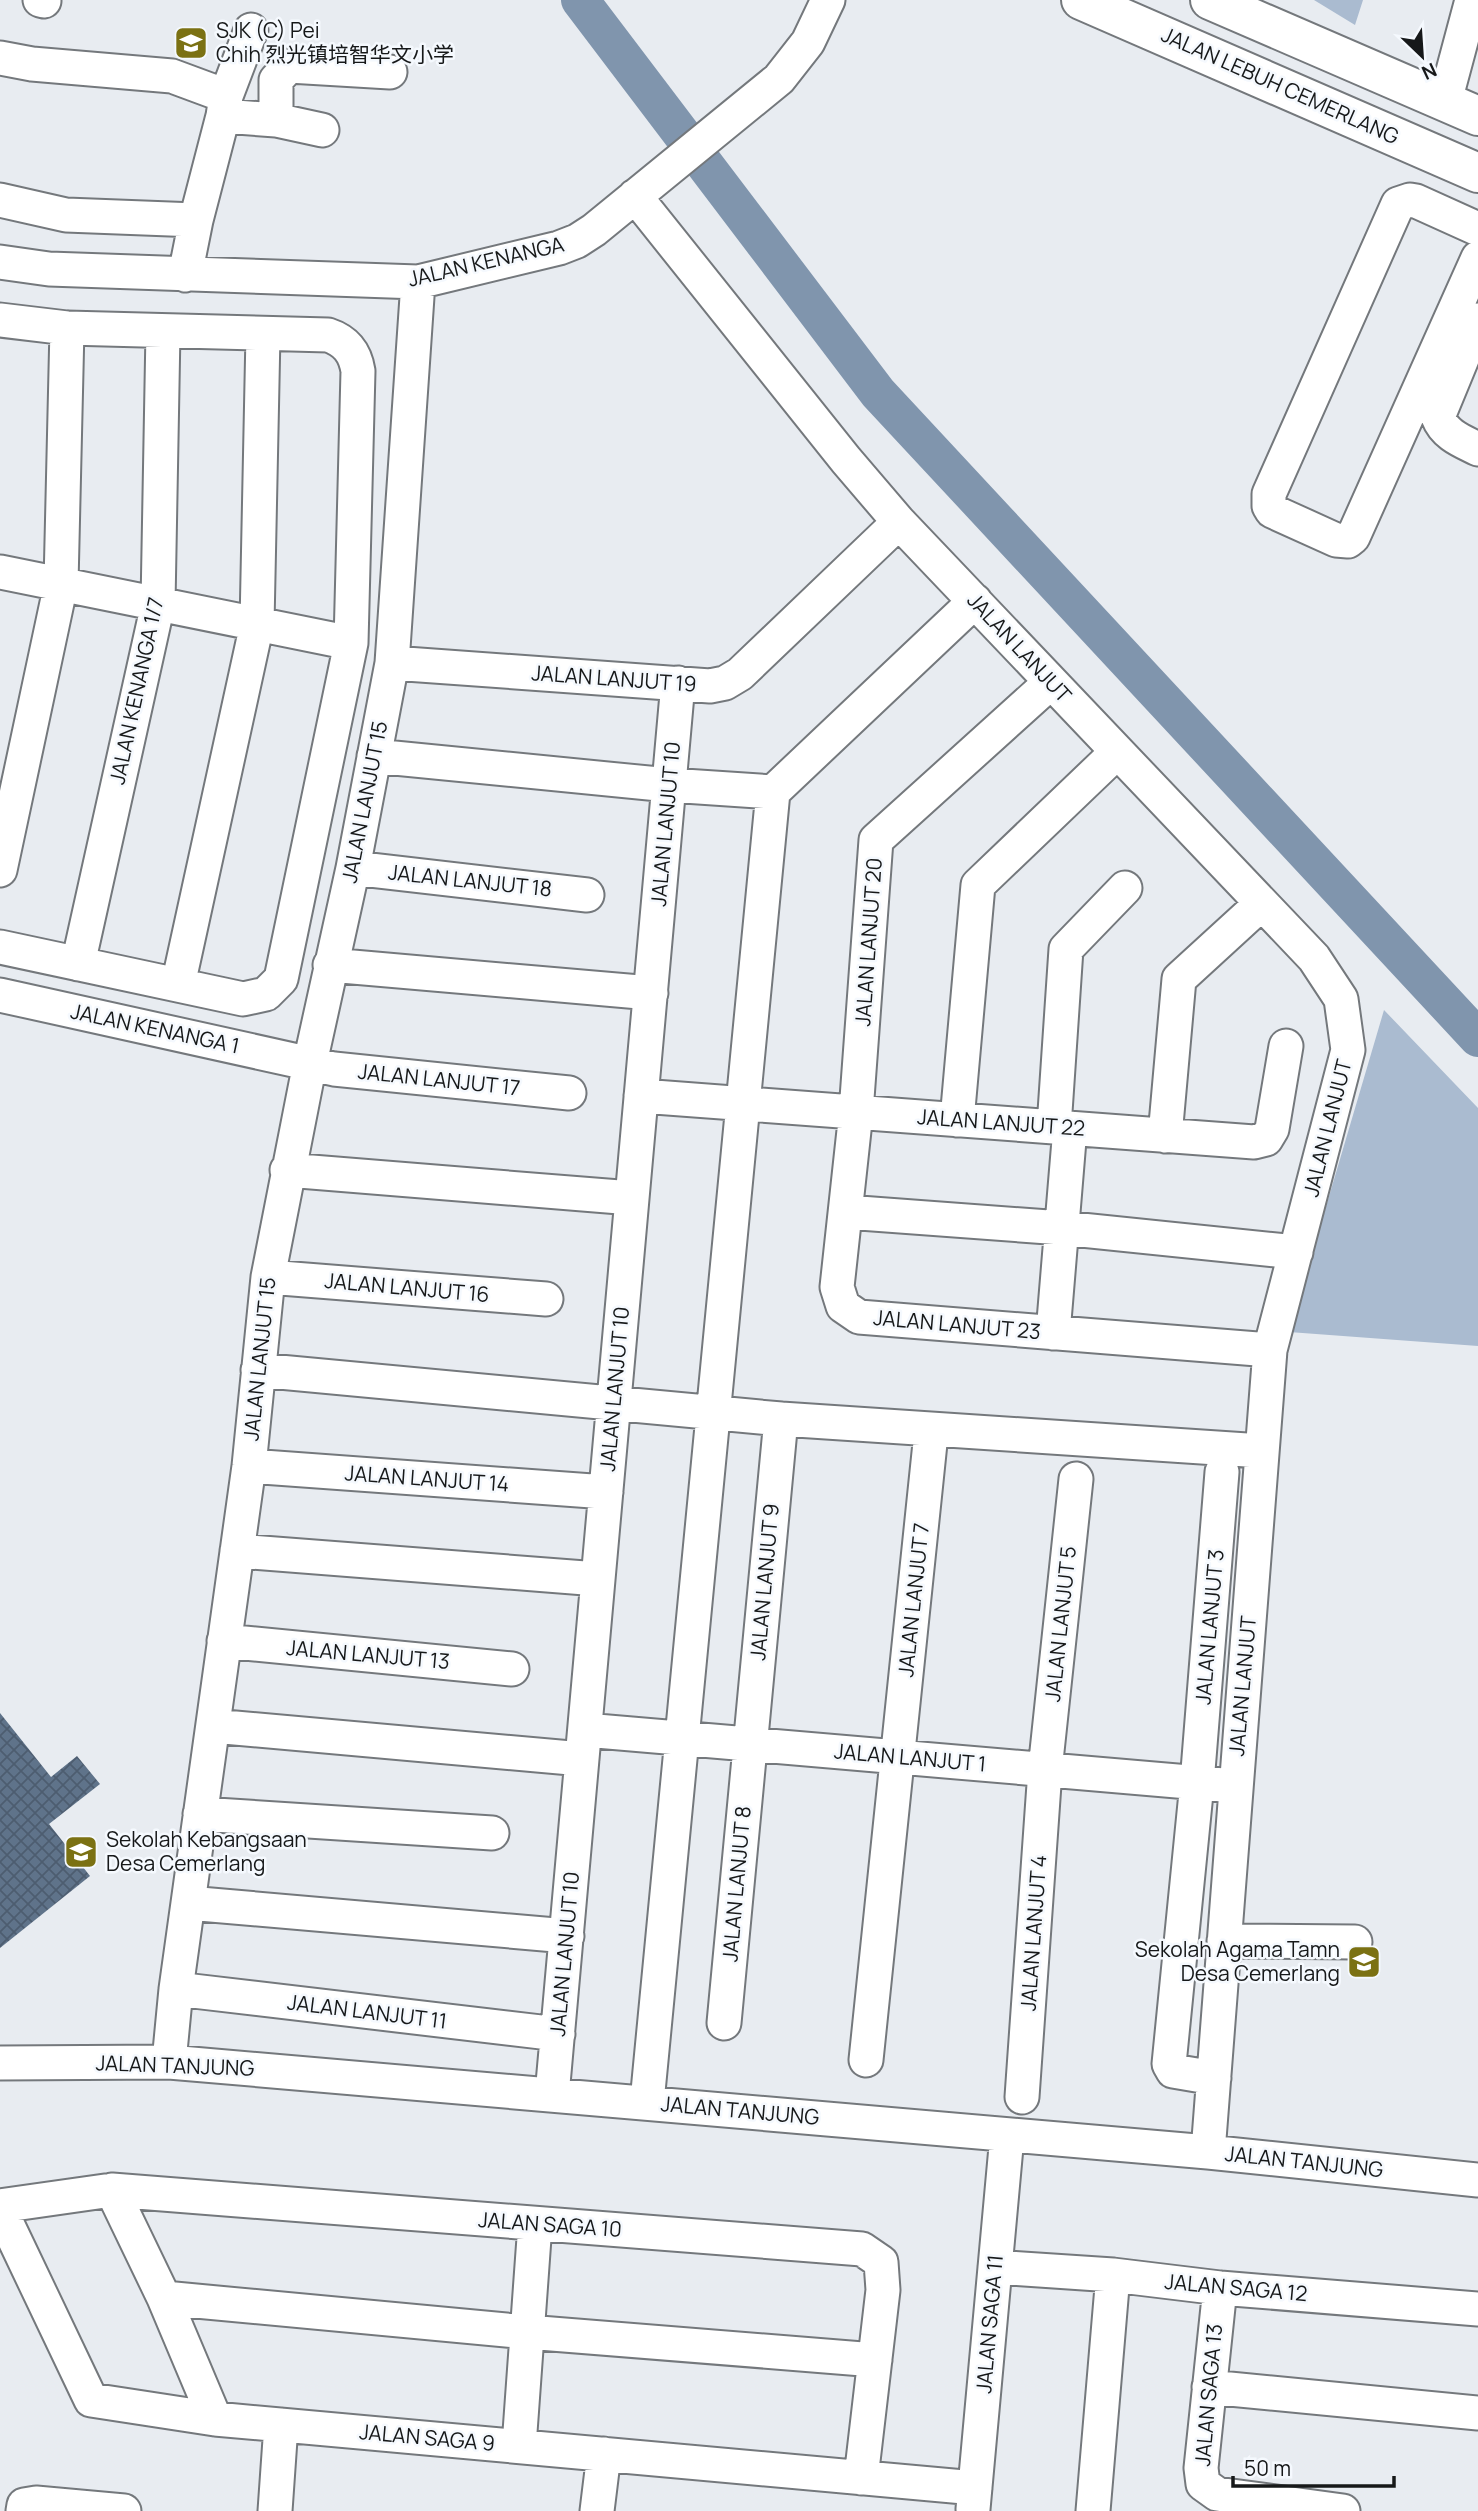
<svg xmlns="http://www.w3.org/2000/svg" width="1478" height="2511" viewBox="0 0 1478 2511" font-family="Manrope,'Noto Sans SC',sans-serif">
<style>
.park{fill:#aabbd0}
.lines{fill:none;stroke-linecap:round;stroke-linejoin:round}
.river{stroke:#8095ad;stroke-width:38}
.building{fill:url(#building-cross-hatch)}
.minor-casing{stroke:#74787c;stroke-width:37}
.major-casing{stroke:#74787c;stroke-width:42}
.minor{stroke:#fff;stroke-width:33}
.major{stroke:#fff;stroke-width:38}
.labels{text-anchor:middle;stroke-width:5;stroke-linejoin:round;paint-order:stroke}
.poi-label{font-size:21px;fill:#161819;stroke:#f5f9fe;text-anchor:start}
.street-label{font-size:21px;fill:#161819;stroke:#f5f9fe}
</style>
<defs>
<pattern id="building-cross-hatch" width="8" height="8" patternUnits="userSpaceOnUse" patternTransform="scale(1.75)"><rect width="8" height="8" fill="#5f738a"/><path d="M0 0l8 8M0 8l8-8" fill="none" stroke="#4d5d70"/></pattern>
</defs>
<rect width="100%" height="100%" fill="#e8ecf1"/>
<path class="park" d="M1314 0H1363L1355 25Z
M1384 1010 1478 1108V1346L1289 1332Z"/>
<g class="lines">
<path class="river" d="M580 0 878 393 1478 1038"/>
</g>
<path class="building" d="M0 1713 51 1777 77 1756 100 1784 49 1824 90 1876 0 1948Z"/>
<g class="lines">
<defs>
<path id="minor" d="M40 0 44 1
M0 58 32 64 172 76 226 96 223 116 196 220 185 275
M226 96 251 30
M1445 101 1472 0
M223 116 276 120 322 130
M276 120V80L289 66 390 72
M635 196 846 460 899 522 1314 958 1341 999 1348 1050 1270 1350 1208 2152
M0 200 66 215 196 220
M1478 229 1416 201 1410 200 1398 204 1269 494V506L1272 511 1336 540 1348 541 1353 537 1478 258
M0 262 49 269 418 282 559 248 577 241 594 230 779 79 808 42 828 0
M0 320 67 328 328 335C346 341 355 352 358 371L351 643 281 979 266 994 243 999 0 947
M1478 320 1438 417C1445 435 1462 441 1478 449
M0 572 351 643
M392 663 710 686 725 683 740 674 899 522
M1051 682 876 840 856 1112 837 1287 843 1306 859 1317 1270 1350
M374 756 669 785 773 792 975 601
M353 868 587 895
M0 870 61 584 67 328
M78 964 158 604 163 331
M330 965 651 993
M178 985 257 624 263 334
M0 995 334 1069 569 1093
M641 1096 1254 1142 1266 1139 1272 1129 1286 1046
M957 1120 978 885 1117 752
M1054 1127 1066 949 1125 888
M1165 1136 1179 979 1261 904
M287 1170 632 1198
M846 1212 1062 1228 1296 1252
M268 1277 546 1299
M1053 1333 1070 1128
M258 1370 781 1419 1262 1451
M249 1466 606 1492
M237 1551 598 1579
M224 1641 512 1669
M213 1726 582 1759
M585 1730 1235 1786
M200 1814 492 1833
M188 1903 567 1936
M1224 1941 1355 1942
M176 1989 558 2034
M724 2023 781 1419
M866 2060 930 1443
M169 2062 176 1989 249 1466 268 1277 310 1063 353 868 392 663 418 282
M0 2063 169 2062 1208 2152 1478 2180
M1214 2078 1173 2071 1169 2064 1197 1783 1222 1472
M552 2095 678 683
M1022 2097 1045 1770 1076 1479
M647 2102 773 792
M112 2190 164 2298 215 2419
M0 2206 112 2190 862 2249 881 2262 883 2290 861 2478
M0 2209 91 2400 215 2419 975 2488
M995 2267 1113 2275 1220 2288 1478 2309
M1220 2288 1201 2468 1203 2484 1217 2494 1343 2511
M164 2298 527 2332 875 2360
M1209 2387 1478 2413
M519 2446 535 2224
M973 2509 1007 2136
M23 2511 24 2505 36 2503 124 2511
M275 2511 281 2425
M597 2511 604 2454
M1093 2511 1113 2275"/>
<path id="major" d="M1081 0 1478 173
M1210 0 1478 116"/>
</defs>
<use href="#minor" class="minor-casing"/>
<use href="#major" class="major-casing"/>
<use href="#minor" class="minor"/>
<use href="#major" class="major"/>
</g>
<defs>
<symbol id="school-square" viewBox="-11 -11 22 22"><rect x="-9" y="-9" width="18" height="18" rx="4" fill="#7b7113" stroke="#f5f9fe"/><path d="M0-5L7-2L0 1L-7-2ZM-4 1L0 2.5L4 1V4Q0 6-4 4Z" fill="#fff"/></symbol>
</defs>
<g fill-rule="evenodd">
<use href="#school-square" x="172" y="24" width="38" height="38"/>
<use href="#school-square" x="62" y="1833" width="38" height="38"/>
<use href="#school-square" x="1345" y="1943" width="38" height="38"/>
</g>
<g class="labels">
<g class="poi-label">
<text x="216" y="38">SJK (C) Pei<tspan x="216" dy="24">Chih 烈光镇培智华文小学</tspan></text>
<text x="106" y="1847">Sekolah Kebangsaan<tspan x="106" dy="24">Desa Cemerlang</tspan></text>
<text x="1340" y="1957" text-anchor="end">Sekolah Agama Tamn<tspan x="1340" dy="24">Desa Cemerlang</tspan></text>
</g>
<g class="street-label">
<text transform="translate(1280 86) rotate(24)" y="7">JALAN LEBUH CEMERLANG</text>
<text transform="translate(486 262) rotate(-13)" y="7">JALAN KENANGA</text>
<text transform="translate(1019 648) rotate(47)" y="7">JALAN LANJUT</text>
<text transform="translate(614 679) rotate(4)" y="7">JALAN LANJUT 19</text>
<text transform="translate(137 691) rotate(-78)" y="7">JALAN KENANGA 1/7</text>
<text transform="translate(365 802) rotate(-79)" y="7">JALAN LANJUT 15</text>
<text transform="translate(666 824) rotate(-85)" y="7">JALAN LANJUT 10</text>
<text transform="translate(470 881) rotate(6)" y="7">JALAN LANJUT 18</text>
<text transform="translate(869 942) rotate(-86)" y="7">JALAN LANJUT 20</text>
<text transform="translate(155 1029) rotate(12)" y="7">JALAN KENANGA 1</text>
<text transform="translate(439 1080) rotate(6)" y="7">JALAN LANJUT 17</text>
<text transform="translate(1001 1123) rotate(4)" y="7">JALAN LANJUT 22</text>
<text transform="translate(1328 1128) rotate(-76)" y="7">JALAN LANJUT</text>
<text transform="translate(407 1288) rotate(5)" y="7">JALAN LANJUT 16</text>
<text transform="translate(957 1325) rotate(5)" y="7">JALAN LANJUT 23</text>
<text transform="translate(260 1359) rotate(-84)" y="7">JALAN LANJUT 15</text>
<text transform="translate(615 1389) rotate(-85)" y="7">JALAN LANJUT 10</text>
<text transform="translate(427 1479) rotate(4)" y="7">JALAN LANJUT 14</text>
<text transform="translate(765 1582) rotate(-85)" y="7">JALAN LANJUT 9</text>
<text transform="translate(914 1600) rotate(-84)" y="7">JALAN LANJUT 7</text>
<text transform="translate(1061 1624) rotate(-84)" y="7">JALAN LANJUT 5</text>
<text transform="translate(1210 1627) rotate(-85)" y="7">JALAN LANJUT 3</text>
<text transform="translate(368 1655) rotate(5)" y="7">JALAN LANJUT 13</text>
<text transform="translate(1243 1686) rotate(-85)" y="7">JALAN LANJUT</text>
<text transform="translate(910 1758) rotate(5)" y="7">JALAN LANJUT 1</text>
<text transform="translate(737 1884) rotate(-85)" y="7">JALAN LANJUT 8</text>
<text transform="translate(1034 1933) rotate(-86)" y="7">JALAN LANJUT 4</text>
<text transform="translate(565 1954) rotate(-85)" y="7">JALAN LANJUT 10</text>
<text transform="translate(367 2012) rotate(7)" y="7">JALAN LANJUT 11</text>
<text transform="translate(175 2066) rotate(2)" y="7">JALAN TANJUNG</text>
<text transform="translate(740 2111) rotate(5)" y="7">JALAN TANJUNG</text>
<text transform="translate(1304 2162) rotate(6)" y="7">JALAN TANJUNG</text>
<text transform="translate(550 2225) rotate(4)" y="7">JALAN SAGA 10</text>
<text transform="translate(1236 2288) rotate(5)" y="7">JALAN SAGA 12</text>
<text transform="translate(990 2324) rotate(-85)" y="7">JALAN SAGA 11</text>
<text transform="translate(1209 2395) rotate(-85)" y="7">JALAN SAGA 13</text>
<text transform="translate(427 2438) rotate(5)" y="7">JALAN SAGA 9</text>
</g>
</g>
<g transform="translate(1422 56) rotate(155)" stroke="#f5f9fe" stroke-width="5" paint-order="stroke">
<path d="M0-5L12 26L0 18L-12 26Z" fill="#161819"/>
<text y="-10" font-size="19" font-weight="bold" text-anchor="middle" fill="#161819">N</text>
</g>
<path d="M1233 2476v10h161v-10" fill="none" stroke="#161819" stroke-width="3.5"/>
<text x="1244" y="2476" font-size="21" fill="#161819" stroke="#f5f9fe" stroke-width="5" paint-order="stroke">50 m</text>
</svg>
